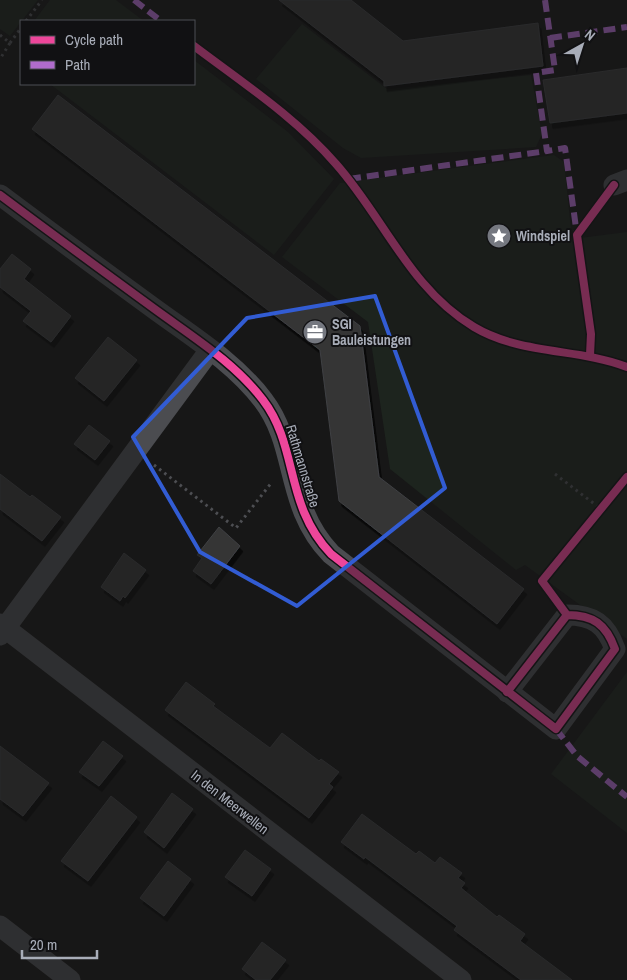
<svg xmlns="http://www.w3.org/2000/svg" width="627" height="980" viewBox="0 0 627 980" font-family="'Archivo Narrow',sans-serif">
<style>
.green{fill:#1d241e}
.building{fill:#353536;stroke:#3f4043;filter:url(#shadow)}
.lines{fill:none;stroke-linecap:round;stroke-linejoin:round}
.path{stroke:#4d4e52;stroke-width:3;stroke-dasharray:2.5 4;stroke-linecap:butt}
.minor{stroke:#4b4c50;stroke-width:21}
.quiet{stroke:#b06ccc;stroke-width:6;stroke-dasharray:12 6;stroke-linecap:butt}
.cycleway-casing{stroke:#111113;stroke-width:11}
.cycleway{stroke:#ed469a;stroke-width:8}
.marked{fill:none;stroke:#325cd3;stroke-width:4;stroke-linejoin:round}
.labels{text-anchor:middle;stroke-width:4;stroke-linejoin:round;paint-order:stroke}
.poi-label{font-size:14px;font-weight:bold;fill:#a8adb8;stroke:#111113;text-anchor:start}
.street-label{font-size:14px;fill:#a8adb8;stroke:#111113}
</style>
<defs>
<filter id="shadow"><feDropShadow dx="3" dy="5.5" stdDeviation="0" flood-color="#0009"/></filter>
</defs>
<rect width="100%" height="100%" fill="#171717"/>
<path class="green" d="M0 0H38L10 36 0 29Z
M50 0H116L144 21H34Z
M302 24 387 89 531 75 542 134 536 147 361 158 343 148 256 79Z
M194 60 288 132 334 179 274 255 50 84H194Z
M554 155 564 162 572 239 627 232V639L525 565 516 570 390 469 368 322 282 257 340 183Z
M627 672V833L551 774Z"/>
<path class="building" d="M279 0H351L403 41 538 23 543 66 384 86V81Z
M627 68V113L550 123 543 80Z
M58 95 360 326 379 477 524 589 497 624 339 501 320 350 32 129Z
M12 254 31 269 24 279 71 316 51 342 23 321 31 311 0 287V269Z
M108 337 137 360 104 401 75 378Z
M89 425 110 441 95 460 74 444Z
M0 474 30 497 32 495 61 517 42 541 0 509Z
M219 527 240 546 211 584 193 571 202 558 197 555Z
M124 553 146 570 125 598 123 596 120 601 101 587Z
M186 682 215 704 213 706 270 748 282 733 319 761 321 759 339 772 329 784 333 787 309 818 165 710Z
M103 741 123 756 99 786 79 772Z
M0 746 49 783 23 816 0 799Z
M172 793 193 809 164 848 144 832Z
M111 796 137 817 88 881 61 861Z
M362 814 416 854 419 851 435 863 440 857 462 873 458 878 465 883 461 888 497 917 499 915 525 934 520 941 572 980H521L454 930 457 926 365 857 364 859 341 842Z
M245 850 271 869 252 896 225 877Z
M168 861 191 879 164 916 140 898Z
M262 942 286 960 270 980H256L242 969Z"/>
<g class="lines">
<path class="path" d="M26 21 42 0
M0 35 10 43 0 59
M10 43 21 28
M154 465 236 528 272 482
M555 474 601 509"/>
<path class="minor" d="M614 185 627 180
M0 195C52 234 104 272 156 310 193 337 235 363 263 400 299 447 284 505 331 554L556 729 615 649C606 624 593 615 567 615L507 692
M0 624 461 980
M0 635 210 350
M0 926 70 980"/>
<path class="quiet" d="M134 0 161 21
M545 0 555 70 536 73 547 151 565 148 577 235
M550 38 627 27
M349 179 547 151
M556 729 577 756 627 797"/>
<defs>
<path id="cycleway" d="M194 46C243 83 295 117 336 164 384 218 410 289 474 327 521 355 578 348 627 367
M0 195C52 234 104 272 156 310 193 337 235 363 263 400 299 447 284 505 331 554L556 729 615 649C606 624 593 615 567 615L507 692
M590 355 591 334 577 235 614 185
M567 615 542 581 627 477"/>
</defs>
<use href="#cycleway" class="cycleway-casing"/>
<use href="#cycleway" class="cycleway"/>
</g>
<path d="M0 0H627V980H0ZM375 296 445 488 297 606 200 552 133 437 247 318Z" fill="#171717" fill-opacity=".55" fill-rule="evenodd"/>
<path class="marked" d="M375 296 445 488 297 606 200 552 133 437 247 318Z"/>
<defs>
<symbol id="sight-disc" viewBox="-11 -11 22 22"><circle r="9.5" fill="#757880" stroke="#111113"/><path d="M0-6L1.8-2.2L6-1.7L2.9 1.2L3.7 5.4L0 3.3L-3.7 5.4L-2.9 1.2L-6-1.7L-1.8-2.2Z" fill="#fff"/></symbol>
<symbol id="office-disc" viewBox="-11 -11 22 22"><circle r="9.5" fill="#757880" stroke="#111113"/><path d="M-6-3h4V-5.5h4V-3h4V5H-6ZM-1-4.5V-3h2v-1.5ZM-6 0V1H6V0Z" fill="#fff"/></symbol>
</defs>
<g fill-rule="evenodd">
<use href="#sight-disc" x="485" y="222" width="28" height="28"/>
<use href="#office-disc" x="301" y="318" width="28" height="28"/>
</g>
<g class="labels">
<g class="poi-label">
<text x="516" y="241">Windspiel</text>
<text x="332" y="329">SGI<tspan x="332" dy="16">Bauleistungen</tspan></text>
</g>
<g class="street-label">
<text transform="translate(303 466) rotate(73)" y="5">Rathmannstraße</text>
<text transform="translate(230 802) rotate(38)" y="5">In den Meerwellen</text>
</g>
</g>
<rect x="20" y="20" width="175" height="65" fill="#111113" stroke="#4d4f55"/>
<rect x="30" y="36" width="25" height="8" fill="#ed469a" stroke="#4d4f55"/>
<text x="65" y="45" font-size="15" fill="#a8adb8">Cycle path</text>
<rect x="30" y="61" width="25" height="8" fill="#b06ccc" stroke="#4d4f55"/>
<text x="65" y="70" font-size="15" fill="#a8adb8">Path</text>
<g transform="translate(582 45) rotate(39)" stroke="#111113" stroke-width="4" paint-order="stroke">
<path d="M0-4L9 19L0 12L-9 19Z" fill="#a8adb8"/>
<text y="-8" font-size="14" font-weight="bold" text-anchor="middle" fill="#a8adb8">N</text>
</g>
<path d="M22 950v8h75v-8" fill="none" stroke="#a8adb8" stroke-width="2.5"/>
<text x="30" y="950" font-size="15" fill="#a8adb8" stroke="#111113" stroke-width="4" paint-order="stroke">20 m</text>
</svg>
